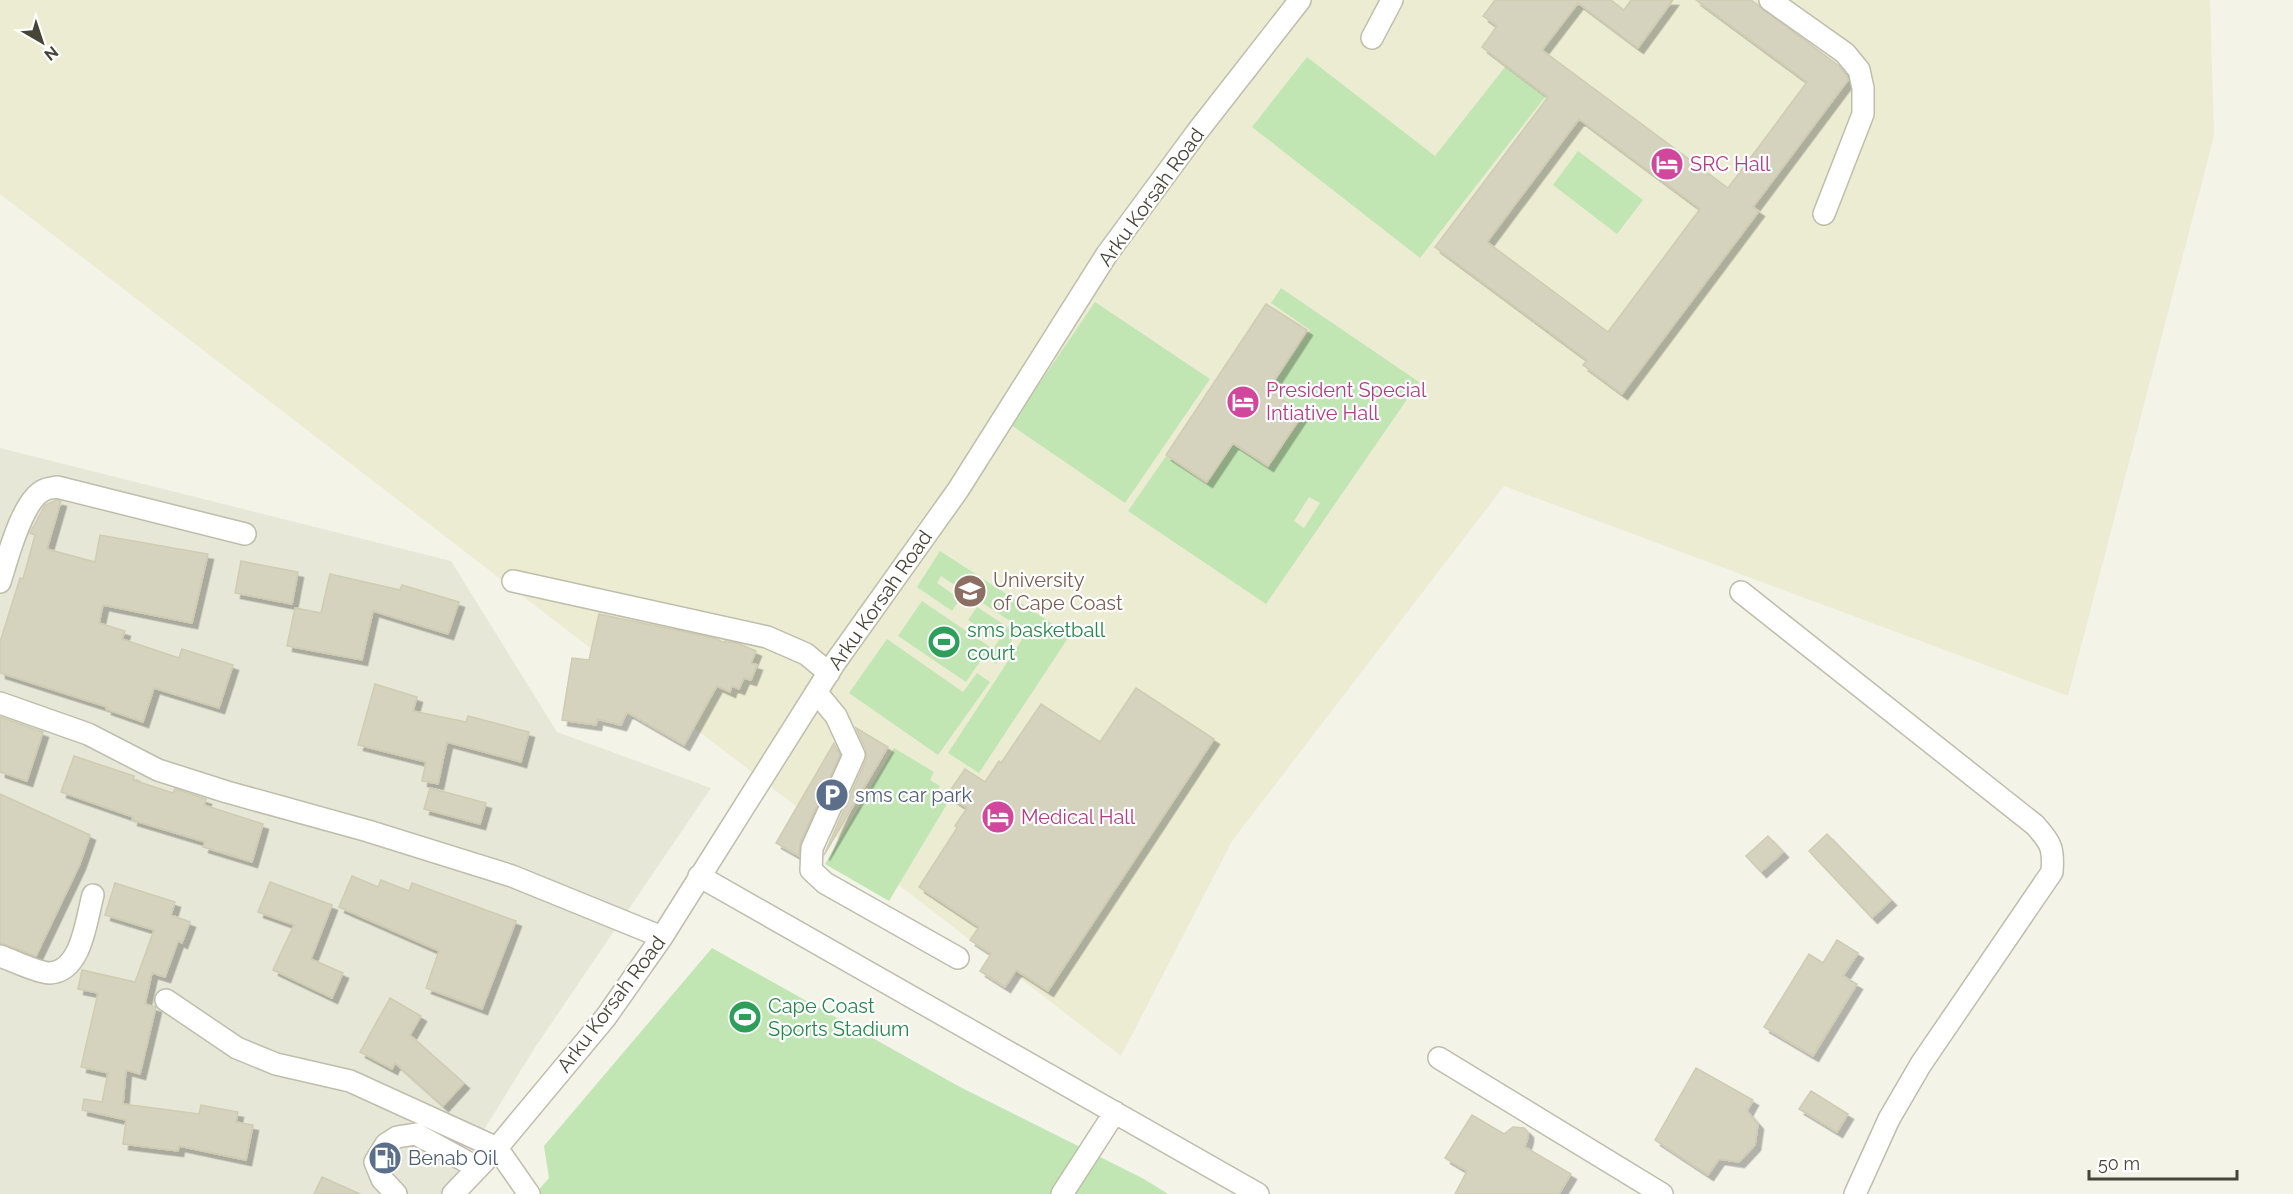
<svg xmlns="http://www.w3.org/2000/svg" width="2293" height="1194" viewBox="0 0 2293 1194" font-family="Raleway,sans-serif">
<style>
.residential{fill:#e7e7d7}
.education{fill:#ececd3}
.green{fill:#c1e6b3;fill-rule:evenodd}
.building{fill:#d5d2be;stroke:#cfccb2;stroke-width:1.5;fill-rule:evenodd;filter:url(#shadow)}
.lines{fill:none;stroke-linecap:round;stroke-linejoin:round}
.minor-casing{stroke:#bfbdab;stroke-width:24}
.minor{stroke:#fff;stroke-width:21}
.labels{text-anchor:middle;stroke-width:4.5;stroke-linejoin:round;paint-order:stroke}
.hotel-label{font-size:20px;fill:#b23c85;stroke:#fff;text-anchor:start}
.street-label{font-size:20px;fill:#474537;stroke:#fff}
.education-label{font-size:20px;fill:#785e54;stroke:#fff;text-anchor:start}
.leisure-label{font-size:20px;fill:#27864d;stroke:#fff;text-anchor:start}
.service-label{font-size:20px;fill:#4e5e75;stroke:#fff;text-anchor:start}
</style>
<defs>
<filter id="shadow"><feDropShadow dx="5.5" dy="5.5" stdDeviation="0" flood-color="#0004"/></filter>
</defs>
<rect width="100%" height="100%" fill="#f3f3e8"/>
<path class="residential" d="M0 448 451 561 557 732 711 788 536 1046 444 1194H0Z"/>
<path class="education" d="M0 0H2210L2214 136 2068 696 1504 486 1232 841 1121 1056 0 194Z"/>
<path class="green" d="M1307 57 1435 156 1505 67 1545 97 1420 258 1252 127Z
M1578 151 1643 200 1617 234 1553 185Z
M1281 288 1419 382 1266 604 1128 511 1166 456 1206 484 1233 445 1268 468 1305 414 1270 389 1310 330 1271 303ZM1309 497 1320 503 1304 528 1294 521Z
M1095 302 1210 379 1125 503 1011 425Z
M940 551 1070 635 979 773 948 753 1027 632 941 576 937 583 960 599 952 611 917 587Z
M922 601 990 647 966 682 898 636Z
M977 607 1017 633 996 664 987 658 999 640 968 620Z
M887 639 963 692 977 673 990 682 938 755 849 693Z
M894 748 934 772 930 780 940 786 934 796 947 804 889 901 825 864Z
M712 948 960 1087 1144 1179 1168 1194H535L549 1178 544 1146Z"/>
<path class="building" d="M1495 0H1611L1624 10 1631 0H1673L1638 48 1578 3 1542 50 1728 188 1807 82 1696 0H1751L1839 66 1847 76 1848 80 1753 207 1759 211 1622 394 1583 365 1587 360 1435 247 1548 97 1482 47 1497 26 1483 16ZM1579 119 1700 209 1608 332 1487 242Z
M1266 304 1307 330 1268 390 1303 413 1268 466 1233 443 1207 482 1166 455Z
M57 500 61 501 47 549 95 562 100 535 208 554 192 623 103 605 99 623 125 631 122 639 179 658 182 649 233 665 219 708 154 688 143 722 106 709 107 707 0 673V642L20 578 23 579 35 535 30 533 45 505Z
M241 561 298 572 292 604 235 593Z
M330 574 400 590 402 585 459 602 448 634 373 611 362 660 287 646 295 608 321 613Z
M599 614 714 638 725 643V641L737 643 756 651 751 663 757 665 751 680 744 678 739 689 732 686 730 692 717 686 684 745 627 712 621 725 597 719 596 725 562 720 572 658 589 660Z
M375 684 417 697 413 711 466 722 468 716 529 732 521 762 447 742 438 784 422 781 426 762 358 745Z
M1136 688 1214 739 1048 991 1016 970 1005 987 980 971 991 954 970 940 979 927 919 887 957 828 955 826 967 808 947 795 965 769 985 782 999 761 1001 763 1041 704 1100 742Z
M0 717 43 732 27 781 0 772Z
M856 728 888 747 824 855 866 760V750Z
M834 743 840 755 800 843 799 856 776 843Z
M74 756 134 776 133 780 173 793 175 789 206 799 204 805 263 824 252 862 203 847 205 842 132 820 133 817 61 792Z
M430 788 486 803 480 824 424 809Z
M0 794 90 835 80 864 36 956 0 943Z
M1827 834 1891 900 1872 918 1809 851Z
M1768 836 1783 852 1761 872 1746 856Z
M352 876 378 887 381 880 409 891 412 883 516 921 482 1009 426 988 439 951 339 907Z
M270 882 332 905 311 959 343 973 332 998 273 970 294 925 258 912Z
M115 883 175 902 171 915 190 922 182 943 178 941 165 977 152 973 145 1004 156 1007 140 1074 126 1070 123 1104 199 1114 201 1105 238 1112 236 1122 253 1125 246 1160 179 1146 178 1151 123 1144 126 1120 82 1110 84 1099 102 1102 108 1073 81 1067 98 993 78 989 82 970 135 982 154 930 105 915Z
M1837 940 1858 953 1843 976 1857 984 1813 1056 1764 1027 1809 954 1823 963Z
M390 998 421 1016 410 1035 464 1083 443 1106 395 1063 392 1069 360 1052Z
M1696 1068 1753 1100 1747 1111 1758 1124 1755 1145 1739 1162 1719 1159 1708 1175 1655 1140Z
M1811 1091 1848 1114 1837 1132 1799 1109Z
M1472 1115 1504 1134 1513 1127 1524 1128 1528 1132V1137L1525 1147 1571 1174 1559 1194H1455L1467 1171 1445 1158Z
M322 1177 360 1194H314Z"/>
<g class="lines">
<defs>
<path id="minor" d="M1770 0 1845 53 1859 70 1863 88V114L1824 214
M1372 38 1392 0
M513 581 767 637 806 654 829 673
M0 582C7 560 22 500 44 490 47 488 53 488 57 487L245 534
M1741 592 2035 825C2051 843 2054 848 2052 872L1921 1064 1889 1119 1855 1194
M816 692 836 716 854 755 812 848 811 870 825 883 958 958
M0 703 88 734 158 770 227 792 368 831 512 876 662 937
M699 876 1258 1194
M0 956C12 960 38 973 50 973 82 971 86 920 93 895
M166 1000 237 1048 276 1064 350 1081 497 1148 529 1194
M1439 1058 1662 1194
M396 1194 382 1179 375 1162 386 1144 397 1137 416 1134 478 1168
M453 1194 497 1148 606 1017 662 937 834 664 958 490 1107 254 1197 132 1300 0
M1062 1194 1115 1112"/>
</defs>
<use href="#minor" class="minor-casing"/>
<use href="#minor" class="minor"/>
</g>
<defs>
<symbol id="hotel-disc" viewBox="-11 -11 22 22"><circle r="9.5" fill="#d1479c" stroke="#fff"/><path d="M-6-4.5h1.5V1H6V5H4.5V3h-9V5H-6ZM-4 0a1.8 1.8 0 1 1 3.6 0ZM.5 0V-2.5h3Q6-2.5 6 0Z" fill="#fff"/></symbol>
<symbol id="university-disc" viewBox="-11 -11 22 22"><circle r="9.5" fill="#8d6e63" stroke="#fff"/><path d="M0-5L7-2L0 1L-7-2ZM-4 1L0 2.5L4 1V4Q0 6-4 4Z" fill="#fff"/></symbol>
<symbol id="stadium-disc" viewBox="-11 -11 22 22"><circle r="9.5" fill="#2e9e5b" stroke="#fff"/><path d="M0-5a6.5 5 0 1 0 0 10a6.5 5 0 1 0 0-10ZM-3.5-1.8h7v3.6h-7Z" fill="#fff"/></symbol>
<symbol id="parking-disc" viewBox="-11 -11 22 22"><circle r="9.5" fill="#5c6f8a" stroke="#fff"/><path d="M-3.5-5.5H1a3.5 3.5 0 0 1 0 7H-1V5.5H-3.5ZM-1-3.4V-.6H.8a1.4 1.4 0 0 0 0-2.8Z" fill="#fff"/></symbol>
<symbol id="fuel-disc" viewBox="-11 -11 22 22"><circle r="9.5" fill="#5c6f8a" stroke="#fff"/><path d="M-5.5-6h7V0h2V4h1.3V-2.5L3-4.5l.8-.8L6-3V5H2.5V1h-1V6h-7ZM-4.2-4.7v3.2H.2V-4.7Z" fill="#fff"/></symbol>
</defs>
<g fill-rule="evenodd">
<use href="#hotel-disc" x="1648" y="145" width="38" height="38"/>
<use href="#hotel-disc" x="1224" y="383" width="38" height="38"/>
<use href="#university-disc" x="951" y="572" width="38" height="38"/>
<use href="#stadium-disc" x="925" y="623" width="38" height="38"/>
<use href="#parking-disc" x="813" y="776" width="38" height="38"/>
<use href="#hotel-disc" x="979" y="798" width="38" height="38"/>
<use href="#stadium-disc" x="726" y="998" width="38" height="38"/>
<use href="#fuel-disc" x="366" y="1139" width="38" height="38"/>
</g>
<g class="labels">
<g class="hotel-label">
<text x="1690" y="171">SRC Hall</text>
<text x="1266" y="397">President Special<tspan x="1266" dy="23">Intiative Hall</tspan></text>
<text x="1021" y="824">Medical Hall</text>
</g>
<g class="street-label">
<text transform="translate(1151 197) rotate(-54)" y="7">Arku Korsah Road</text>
<text transform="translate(880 600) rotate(-55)" y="7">Arku Korsah Road</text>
<text transform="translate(611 1004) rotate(-53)" y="7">Arku Korsah Road</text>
</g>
<g class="education-label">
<text x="993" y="587">University<tspan x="993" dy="23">of Cape Coast</tspan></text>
</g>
<g class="leisure-label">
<text x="967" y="637">sms basketball<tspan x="967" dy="23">court</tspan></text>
<text x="768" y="1013">Cape Coast<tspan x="768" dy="23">Sports Stadium</tspan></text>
</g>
<g class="service-label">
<text x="855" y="802">sms car park</text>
<text x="408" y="1165">Benab Oil</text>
</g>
</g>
<g transform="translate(42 42) rotate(141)" stroke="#ffffff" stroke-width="4.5" paint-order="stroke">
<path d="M0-4.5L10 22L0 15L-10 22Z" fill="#474537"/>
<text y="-9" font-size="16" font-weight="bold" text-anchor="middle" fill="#474537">N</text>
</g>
<path d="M2089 1170v9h148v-9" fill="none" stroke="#474537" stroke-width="3"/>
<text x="2098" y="1170" font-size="18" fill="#474537" stroke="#ffffff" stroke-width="4.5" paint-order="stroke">50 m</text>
</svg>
